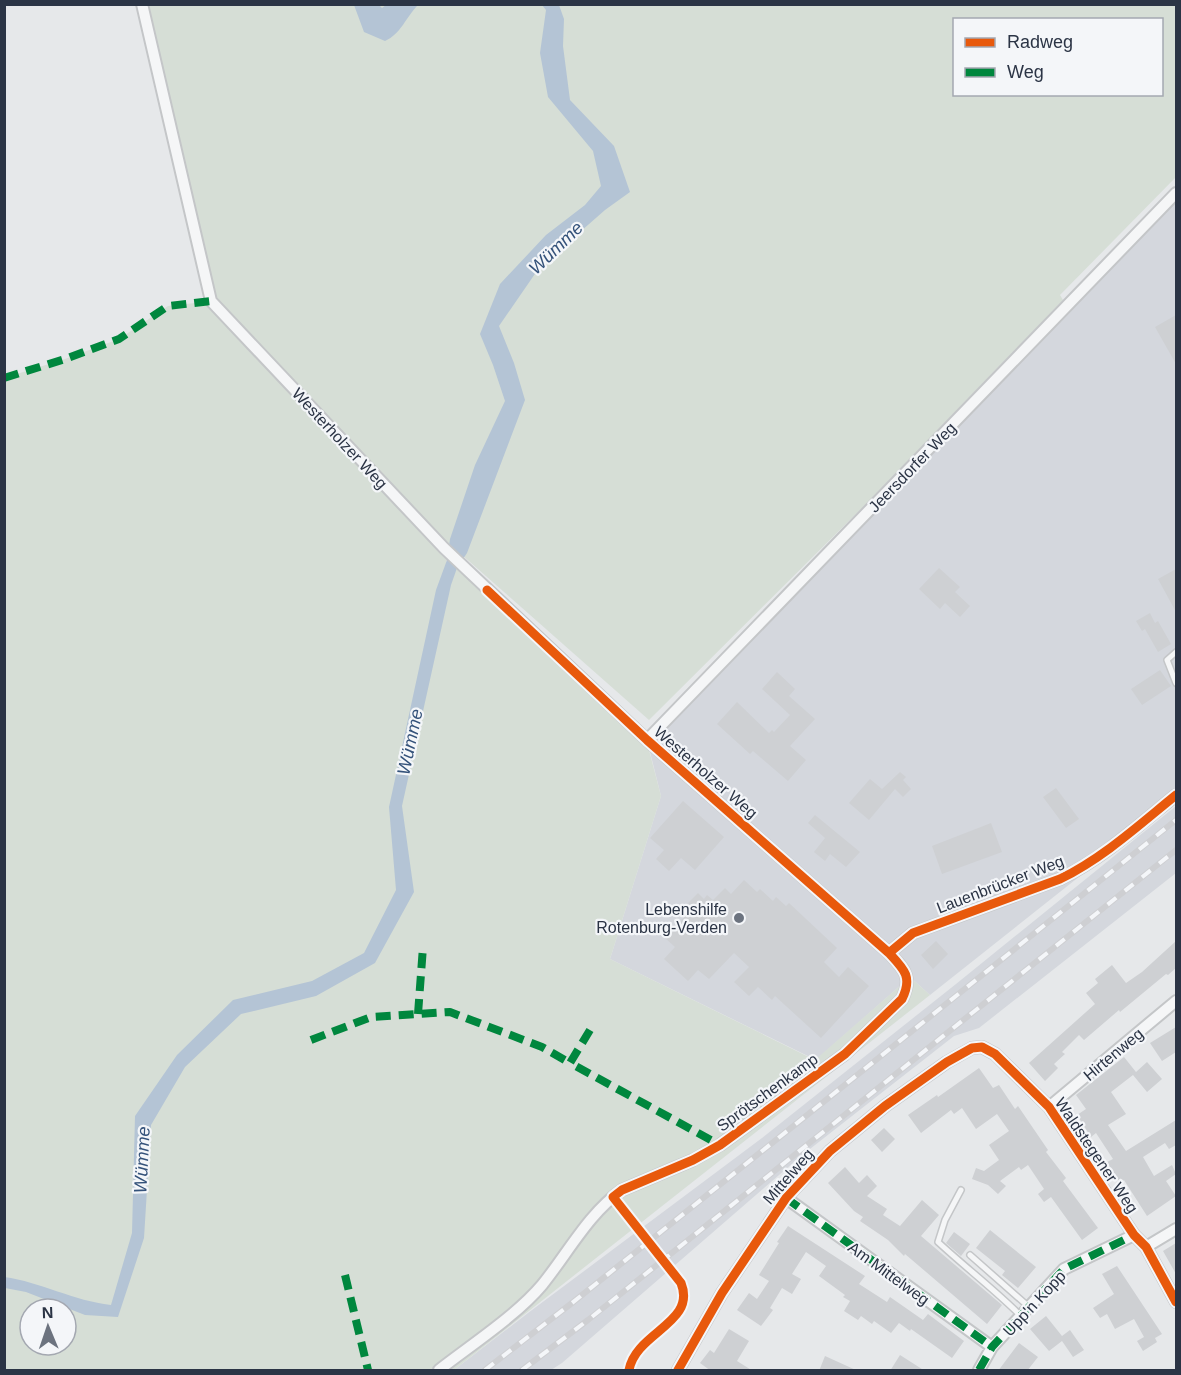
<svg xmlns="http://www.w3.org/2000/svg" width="1181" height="1375" viewBox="0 0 1181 1375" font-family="Arial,sans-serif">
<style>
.built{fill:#d4d7dd}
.green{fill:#d6ded6;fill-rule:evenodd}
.water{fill:#b4c4d5}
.building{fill:#ced0d3}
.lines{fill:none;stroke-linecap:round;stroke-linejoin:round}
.lane-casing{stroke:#c4c6c8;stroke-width:8}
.street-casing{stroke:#c4c6c8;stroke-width:14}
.lane{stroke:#f5f6f7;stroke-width:5}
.street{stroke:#f5f6f7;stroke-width:10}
.rail-casing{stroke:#cecfd2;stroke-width:6}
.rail{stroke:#f4f6f9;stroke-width:4;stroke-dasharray:11;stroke-linecap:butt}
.lane-bridge-casing{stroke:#c4c6c8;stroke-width:8;stroke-linecap:butt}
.lane-bridge{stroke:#f5f6f7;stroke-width:5}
.quiet{stroke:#00873e;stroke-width:8;stroke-dasharray:15 8;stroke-linecap:butt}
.cycleway-casing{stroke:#f4f6f9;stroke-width:13}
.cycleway{stroke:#e8590c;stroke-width:9}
.poi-dot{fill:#6c737f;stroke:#f4f6f9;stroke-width:2}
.labels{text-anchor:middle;stroke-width:4.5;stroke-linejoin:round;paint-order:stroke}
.street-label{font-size:16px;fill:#2b3445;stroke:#f4f6f9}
.poi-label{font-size:16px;fill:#2b3445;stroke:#f4f6f9;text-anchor:end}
.water-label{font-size:18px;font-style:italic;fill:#34527a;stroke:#f4f6f9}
</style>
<rect width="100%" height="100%" fill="#e6e8ea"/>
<path class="built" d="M1176 196V800L930 995 910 977 816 1060 610 959 661 796 647 740Z
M1176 806V873L979 1028 954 1036 801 1156 562 1363 551 1370H454L528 1313 762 1138 956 984Z"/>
<path class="green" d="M149 5H1176V177L1060 295 1063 300 867 503 649 720 445 540 214 300ZM954 20H1162V94H954Z
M204 302 210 304 447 560 446 563 455 572 457 568 649 750 661 796 610 959 815 1060 910 977 930 995 454 1370H5L4 378 65 359 119 339 168 306ZM30 1309H66V1345H30Z"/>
<path class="water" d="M354 5H379L382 8 386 5H418C406 17 401 34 385 41L364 32Z
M542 5H559L564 19 563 46 570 100 614 146 630 192 605 210 539 268 499 326 514 363 525 400 467 553 457 568 451 585 402 806 414 892 375 963 316 996 241 1014 185 1067 151 1125 144 1238 118 1317 85 1315 26 1292 5 1288 4 1277C41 1282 74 1301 111 1305L132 1233 135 1116 177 1055 233 1000 312 981 364 953 396 890 389 807 436 590 447 560 450 539 475 465 505 401 493 365 480 334 500 284 546 235 585 205 601 186 593 151 548 97 540 53 546 10Z"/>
<path class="building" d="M1176 315V364L1155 327Z
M939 568 960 587 955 592 970 606 960 617 945 603 940 609 919 589Z
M1176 569V612L1158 579Z
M1150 613 1155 623 1158 621 1171 644 1158 652 1145 629 1142 631 1136 621Z
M1160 670 1171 686 1142 705 1131 689Z
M777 672 795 689 789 696 815 719 790 746 806 760 788 781 753 751 750 754 717 724 737 702 769 733 772 730 774 732 790 715 762 689Z
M900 772 906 777 903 780 911 789 903 797 895 789 869 820 849 803 870 779 882 789Z
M1056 788 1079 819 1066 828 1043 797Z
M683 801 724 837 695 870 681 858 669 871 656 859 664 850 650 838Z
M815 815 860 852 846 867 830 854 825 861 814 852 825 838 808 823Z
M991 823 1002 852 942 874 932 846Z
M744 880 757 892 760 889 773 901 776 897 786 906 789 903 837 948 824 962 839 977 848 967 869 986 821 1038 775 996 772 1000 758 987 749 996 734 982 749 967 734 953 709 979 698 970 688 981 664 959 675 947 665 938 693 908 688 903 698 893 704 899 707 895 713 900 725 888 731 894Z
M936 941 948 954 933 969 921 955Z
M1176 941V968L1168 975 1166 974 1120 1012 1119 1010 1084 1040 1079 1035 1062 1052 1065 1054 1054 1064 1058 1068 1045 1081 1029 1063 1095 1004 1086 993 1098 983 1095 979 1112 965 1126 983 1142 972Z
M1176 1027V1052L1162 1061 1150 1043Z
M1124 1057 1136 1072 1147 1062 1162 1079 1147 1092 1133 1075 1111 1092 1126 1114 1108 1125 1126 1151 1176 1120V1145L1169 1149 1165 1143 1143 1157 1154 1176 1172 1165 1176 1174 1166 1181 1176 1196 1147 1216 1124 1180 1120 1183 1107 1162 1113 1159 1096 1133 1091 1137 1077 1115 1086 1109 1076 1095Z
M979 1068 993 1088 999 1085 1015 1109 1018 1106 1048 1150 1046 1152 1066 1178 1063 1181 1098 1228 1082 1240 1051 1197 1044 1202 1038 1194 1044 1189 1028 1165 1021 1170 1019 1167 1000 1181 1006 1186 998 1194 988 1185 972 1179 976 1168 984 1171 999 1160 989 1145 1009 1131 997 1114 976 1129 962 1108 954 1114 951 1110 921 1133 908 1115 937 1095 938 1097Z
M884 1128 895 1139 882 1152 871 1140Z
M845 1167 859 1183 867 1175 877 1186 867 1196 887 1209 883 1215 900 1226 922 1200 939 1215 921 1236 1002 1305 987 1324 905 1254 904 1256 888 1240 860 1221 863 1217 854 1211 828 1183Z
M788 1226 865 1276 859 1284 887 1302 890 1297 923 1320 928 1314 964 1341 952 1358 911 1329 910 1331 899 1323 891 1333 874 1321 872 1324 861 1316 858 1320 844 1311 850 1301 843 1297 845 1295 819 1276 826 1266 806 1252 792 1274 801 1279 792 1294 782 1288 770 1308 773 1310 761 1326 737 1310 749 1293 757 1299 769 1281 759 1275 779 1243 777 1242Z
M990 1230 1036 1267 1018 1288 1002 1275 1005 1271 976 1248Z
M954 1232 970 1244 961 1256 946 1243Z
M1176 1243V1274L1163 1251Z
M1117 1266 1162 1334 1155 1338 1157 1342 1143 1351 1137 1341 1144 1337 1134 1319 1115 1329 1107 1314 1100 1318 1093 1308 1114 1294 1102 1274Z
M1046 1316 1062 1336 1070 1330 1084 1350 1073 1357 1062 1341 1049 1351 1030 1329Z
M729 1329 749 1341 737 1361 753 1371H711L700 1363 710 1350 714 1353Z
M1019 1343 1038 1357 1027 1371H998Z
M900 1355 925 1371H890Z
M825 1356 858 1371H819Z"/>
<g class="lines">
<defs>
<path id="lane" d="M1176 652 1167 660 1176 683
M961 1190 945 1220 938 1242C965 1267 995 1290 1021 1316
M613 1197 631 1222
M970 1255 1029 1307
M629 1370C631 1361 635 1352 642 1345 659 1327 701 1309 677 1277"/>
<path id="street" d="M142 4 211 301 444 548 647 740 889 953C904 969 913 977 902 999L845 1054 720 1145 693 1160 622 1190C588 1214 568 1253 542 1285 517 1315 471 1345 439 1370
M647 740 1176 193
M889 953 913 933 1060 879C1103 858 1139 825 1176 795
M1049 1107 1176 1001
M786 1198 992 1347
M1146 1247 1176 1229
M678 1370 722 1293 786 1198 830 1151 885 1106 947 1062 972 1048 982 1047 995 1054 1049 1107 1134 1235 1146 1247 1176 1302
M979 1370 992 1347 1064 1269 1134 1235"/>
</defs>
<use href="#lane" class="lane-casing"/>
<use href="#street" class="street-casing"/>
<use href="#lane" class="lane"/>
<use href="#street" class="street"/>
<defs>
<path id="rail" d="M485 1370 572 1303 1176 820
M522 1370 588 1320 1176 850"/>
</defs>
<use href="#rail" class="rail-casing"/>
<use href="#rail" class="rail"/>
<defs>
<path id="lane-bridge" d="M631 1222 677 1277"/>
</defs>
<use href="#lane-bridge" class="lane-bridge-casing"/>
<use href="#lane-bridge" class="lane-bridge"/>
<path class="quiet" d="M4 378 65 359 119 339 168 306 211 301
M418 1014 423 947
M590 1030 570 1063 720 1145
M311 1040 371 1017 450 1012 542 1047 570 1063
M786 1198 992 1347
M345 1275 368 1370
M979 1370 992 1347 1064 1269 1134 1235"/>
<defs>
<path id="cycleway" d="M487 590 647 740 889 953C904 969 913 977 902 999L845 1054 720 1145 693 1160 622 1190 613 1197 681 1283C697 1323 636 1332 629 1370
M889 953 913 933 1060 879C1103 858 1139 825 1176 795
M678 1370 722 1293 786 1198 830 1151 885 1106 947 1062 972 1048 982 1047 995 1054 1049 1107 1134 1235 1146 1247 1176 1302"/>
</defs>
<use href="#cycleway" class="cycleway-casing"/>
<use href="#cycleway" class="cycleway"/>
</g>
<circle class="poi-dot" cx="739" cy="918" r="6"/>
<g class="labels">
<g class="street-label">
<text transform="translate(340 438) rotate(47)" y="6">Westerholzer Weg</text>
<text transform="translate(912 467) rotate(-46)" y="6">Jeersdorfer Weg</text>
<text transform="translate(706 772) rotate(41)" y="6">Westerholzer Weg</text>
<text transform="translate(1000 884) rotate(-21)" y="6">Lauenbrücker Weg</text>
<text transform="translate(1113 1054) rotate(-40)" y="6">Hirtenweg</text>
<text transform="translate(767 1092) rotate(-36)" y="6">Sprötschenkamp</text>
<text transform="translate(1097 1155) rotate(56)" y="6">Waldstegener Weg</text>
<text transform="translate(788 1176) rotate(-49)" y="6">Mittelweg</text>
<text transform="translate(889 1273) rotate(36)" y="6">Am Mittelweg</text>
<text transform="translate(1034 1303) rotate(-47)" y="6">Upp'n Kopp</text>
</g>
<g class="poi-label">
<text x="727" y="915">Lebenshilfe<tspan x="727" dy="18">Rotenburg-Verden</tspan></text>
</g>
<g class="water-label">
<text transform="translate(556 248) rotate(-44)" y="6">Wümme</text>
<text transform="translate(410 742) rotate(-78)" y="6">Wümme</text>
<text transform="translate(142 1160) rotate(-87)" y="6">Wümme</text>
</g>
</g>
<rect width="1181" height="1375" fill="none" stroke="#2b3445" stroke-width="12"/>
<rect x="953" y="18" width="210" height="78" fill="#f4f6f9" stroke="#a4a8b1" stroke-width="1.5"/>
<rect x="965" y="38" width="30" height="9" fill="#e8590c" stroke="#a4a8b1" stroke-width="1.5"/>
<text x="1007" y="48" font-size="18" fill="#2b3445">Radweg</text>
<rect x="965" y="68" width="30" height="9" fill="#00873e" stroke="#a4a8b1" stroke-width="1.5"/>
<text x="1007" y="78" font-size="18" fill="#2b3445">Weg</text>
<g transform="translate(48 1327) rotate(358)"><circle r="28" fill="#f4f6f9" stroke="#a4a8b1" stroke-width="1.5"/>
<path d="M0-4.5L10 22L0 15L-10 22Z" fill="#6c737f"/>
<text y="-9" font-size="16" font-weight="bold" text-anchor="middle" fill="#2b3445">N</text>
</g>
</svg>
